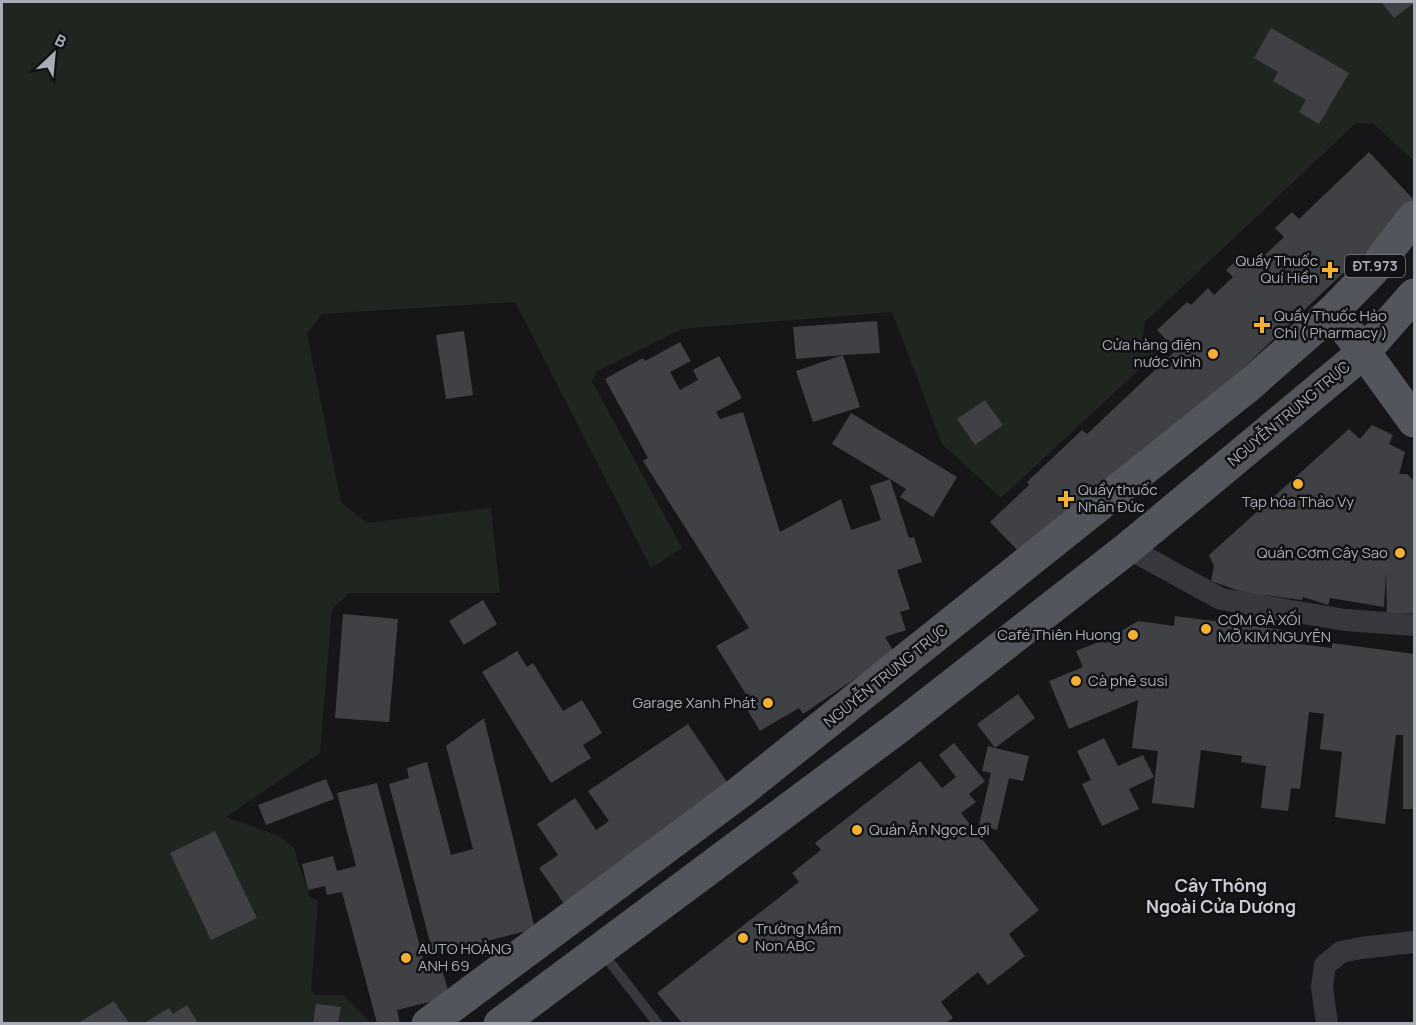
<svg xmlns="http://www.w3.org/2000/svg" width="1416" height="1025" viewBox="0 0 1416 1025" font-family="Manrope,sans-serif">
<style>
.green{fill:#1e261f}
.building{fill:#404145}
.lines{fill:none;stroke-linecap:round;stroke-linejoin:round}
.service{stroke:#37383d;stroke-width:10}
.minor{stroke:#37383d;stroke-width:22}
.primary{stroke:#53555c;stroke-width:33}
.poi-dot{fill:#f2b134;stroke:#111113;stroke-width:2}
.labels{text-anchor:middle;stroke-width:5;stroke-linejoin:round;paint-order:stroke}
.shield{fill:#111113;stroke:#7b7e86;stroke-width:1.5}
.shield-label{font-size:14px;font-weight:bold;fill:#a8adb8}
.poi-label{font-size:15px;fill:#a8adb8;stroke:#111113;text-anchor:start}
.street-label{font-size:15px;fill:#a8adb8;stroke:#111113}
.quarter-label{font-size:18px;font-weight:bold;fill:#c9ccd4;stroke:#111113}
</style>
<rect width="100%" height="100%" fill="#161618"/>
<path class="green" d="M2 2H1414V161L1374 124 1356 123 1145 322 1142 340 1157 353 1001 498 942 444 892 312 681 329 597 371 592 381 682 548 651 568 515 302 322 314 307 334 341 502 367 523 491 508 500 593H349L332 609 320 753 226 817 279 836 294 848 309 896 318 901 311 990 316 995H343L371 1023 2 1024Z"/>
<path class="building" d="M1381 2H1414V3L1394 18Z
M1271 28 1349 73 1319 124 1299 112 1306 100 1273 81 1278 72 1254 58Z
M1369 152 1414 200V206L1128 477 1023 556 990 522 1029 485 1027 482 1082 430 1087 434 1176 350 1157 330 1187 302 1191 305 1208 288 1214 295 1233 277 1226 270 1241 256 1249 265 1262 252 1265 255 1284 237 1275 228 1292 212 1299 219Z
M877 321 880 353 843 355 860 407 813 422 796 371 843 355 796 359 793 327Z
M464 331 473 395 446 399 436 335Z
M680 342 691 361 670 372 680 390 698 380 693 370 719 356 742 398 716 412 720 419 743 412 780 532 841 499 851 530 881 520 870 486 890 479 832 444 851 413 957 477 933 517 900 497 906 489 890 479 909 538 914 537 922 562 897 570 910 609 900 612 906 630 885 637 894 652 803 714 799 708 760 731 741 700 747 696 716 646 749 628 643 461 648 458 605 379 643 358 645 361Z
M985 400 1003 425 975 445 957 419Z
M1372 425 1393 435 1389 444 1405 452 1399 474H1407L1414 481V613L1387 614 1386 572 1384 607 1330 598 1328 605 1303 597 1302 600 1264 595 1262 599 1211 581 1214 566 1209 555 1349 429 1360 439Z
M483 600 497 624 464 645 449 621Z
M343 614 398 619 389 722 335 718Z
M1175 616 1292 631 1291 643 1332 648V643L1414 654V809H1403V735H1396L1385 824 1335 817 1342 752 1320 749 1324 714 1309 712 1300 789 1291 788 1288 811 1261 808 1266 766 1241 762 1242 756 1201 750 1194 808 1152 803 1158 751 1132 748 1138 700 1069 729 1049 681 1083 667 1076 651 1111 637 1138 621 1174 626Z
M517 651 527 667 533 663 563 711 582 700 602 733 583 745 591 758 551 783 482 672Z
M1018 694 1035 718 995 748 1029 756 1023 781 1009 778 997 830 979 825 991 773 982 771 988 746 995 748 977 724Z
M484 718 535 929 433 954 389 784 409 778 407 768 427 762 451 855 473 849 446 746Z
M688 724 733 791 564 904 539 868 558 855 537 824 575 798 596 830 609 821 588 791Z
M1104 738 1118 766 1143 755 1154 777 1129 789 1139 809 1102 826 1082 784 1091 780 1077 751Z
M954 743 985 781 969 794 976 802 961 813 1039 910 1009 934 1025 956 988 985 978 972 941 1002 953 1018 946 1023H708L707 1022 705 1023H682L657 993 799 882 792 873 821 850 815 843 920 761 942 788 956 777 939 755Z
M326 779 334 799 266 825 258 805Z
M377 783 426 970 441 966 450 997 397 1010 400 1023H377L342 892 327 895 325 886 308 890 302 864 333 856 337 871 356 866 337 793Z
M215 831 257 918 211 940 170 853Z
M114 1001 129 1023H78Z
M316 1004 341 1007 338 1023H313Z
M187 1005 198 1023H144L169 1008 173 1014Z"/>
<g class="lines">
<path class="service" d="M602 952 658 1024"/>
<path class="minor" d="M1128 548 1221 599 1345 620 1414 625
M1327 1024 1322 987 1325 965 1341 952 1361 948 1414 942"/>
<path class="primary" d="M1332 312 1364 352 1414 421
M428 1024 740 792 1248 386 1332 312 1372 271 1414 217
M500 1024 900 726 1128 548 1364 352 1414 295"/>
</g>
<g class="poi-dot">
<path d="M1327 261h6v6h6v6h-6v6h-6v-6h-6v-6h6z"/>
<path d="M1259 316h6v6h6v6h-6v6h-6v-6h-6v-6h6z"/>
<circle cx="1213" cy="354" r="6"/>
<circle cx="1298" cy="484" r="6"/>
<path d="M1063 490h6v6h6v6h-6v6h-6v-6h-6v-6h6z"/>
<circle cx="1400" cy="553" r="6"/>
<circle cx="1206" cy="629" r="6"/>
<circle cx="1133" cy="635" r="6"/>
<circle cx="1076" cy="681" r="6"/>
<circle cx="768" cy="703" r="6"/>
<circle cx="857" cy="830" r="6"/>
<circle cx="743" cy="938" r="6"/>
<circle cx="406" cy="958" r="6"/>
</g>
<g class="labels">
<rect class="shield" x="1345" y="255" width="60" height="22" rx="4.5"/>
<g class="shield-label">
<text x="1375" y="271">ĐT.973</text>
</g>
<g class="poi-label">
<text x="1318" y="266" text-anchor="end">Quầy Thuốc<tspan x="1318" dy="17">Quí Hiền</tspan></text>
<text x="1274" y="321">Quầy Thuốc Hảo<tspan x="1274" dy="17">Chi ( Pharmacy )</tspan></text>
<text x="1201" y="350" text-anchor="end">Cửa hàng điện<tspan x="1201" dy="17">nước vinh</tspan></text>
<text x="1078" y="495">Quầy thuốc<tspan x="1078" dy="17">Nhân Đức</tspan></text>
<text x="1298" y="507" text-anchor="middle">Tạp hóa Thảo Vy</text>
<text x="1388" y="558" text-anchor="end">Quán Cơm Cây Sao</text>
<text x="1218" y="625">CƠM GÀ XỐI<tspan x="1218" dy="17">MỠ KIM NGUYÊN</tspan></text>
<text x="1121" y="640" text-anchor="end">Café Thiên Huong</text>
<text x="1088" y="686">Cà phê susi</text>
<text x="756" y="708" text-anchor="end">Garage Xanh Phát</text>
<text x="869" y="835">Quán Ăn Ngọc Lợi</text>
<text x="755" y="934">Trường Mầm<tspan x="755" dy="17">Non ABC</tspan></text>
<text x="418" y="954">AUTO HOÀNG<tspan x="418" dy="17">ANH 69</tspan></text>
</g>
<g class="street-label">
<text transform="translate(1289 414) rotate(-40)" y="5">NGUYỄN TRUNG TRỰC</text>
<text transform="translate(886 676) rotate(-39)" y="5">NGUYỄN TRUNG TRỰC</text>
</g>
<g class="quarter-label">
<text x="1221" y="892">Cây Thông<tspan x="1221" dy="21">Ngoài Cửa Dương</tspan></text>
</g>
</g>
<rect width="1416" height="1025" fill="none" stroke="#a8adb8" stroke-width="6"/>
<g transform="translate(54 54) rotate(26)" stroke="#111113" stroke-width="4.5" paint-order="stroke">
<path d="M0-4.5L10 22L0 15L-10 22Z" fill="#a8adb8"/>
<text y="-9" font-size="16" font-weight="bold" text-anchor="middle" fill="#a8adb8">B</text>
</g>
</svg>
